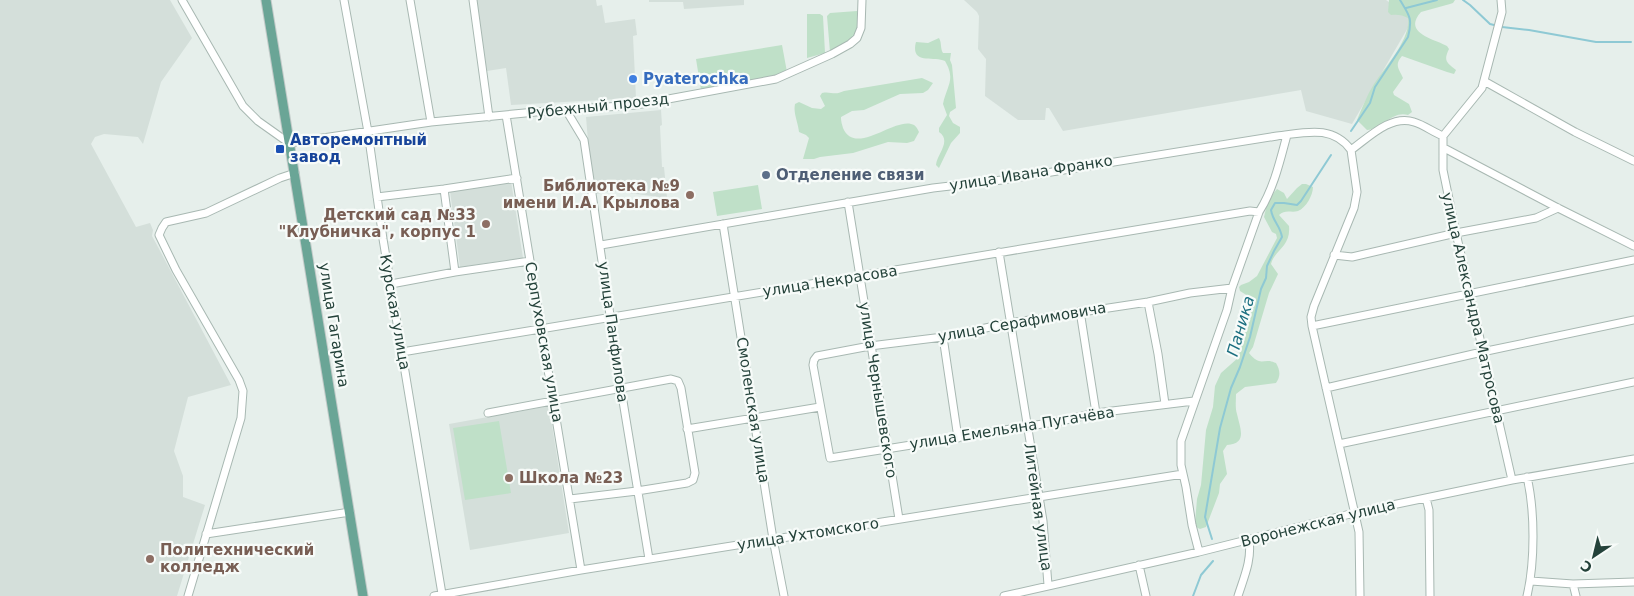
<svg xmlns="http://www.w3.org/2000/svg" width="1634" height="596" viewBox="0 0 1634 596" font-family="'DejaVu Sans',sans-serif">
<style>
.built{fill:#d4dfda}
.green{fill:#bfe0c8}
.lines{fill:none;stroke-linecap:round;stroke-linejoin:round}
.stream{stroke:#8ec9d4;stroke-width:2}
.minor-casing{stroke:#a8b8b2;stroke-width:9}
.major-casing{stroke:#c2cac8;stroke-width:11}
.minor{stroke:#fff;stroke-width:7}
.major{stroke:#6aa596;stroke-width:9}
.shop-dot{fill:#3f7fe0;stroke:#f7fbf9;stroke-width:2}
.transit-dot{fill:#1a4fb4;stroke:#f7fbf9;stroke-width:2}
.service-dot{fill:#5c6f8a;stroke:#f7fbf9;stroke-width:2}
.education-dot{fill:#8d6e63;stroke:#f7fbf9;stroke-width:2}
.labels{text-anchor:middle;stroke-width:4.5;stroke-linejoin:round;paint-order:stroke}
.shop-label{font-size:15px;font-weight:bold;fill:#366cbe;stroke:#f7fbf9;text-anchor:start}
.street-label{font-size:15px;fill:#24423a;stroke:#f7fbf9}
.transit-label{font-size:15px;font-weight:bold;fill:#164399;stroke:#f7fbf9;text-anchor:start}
.service-label{font-size:15px;font-weight:bold;fill:#4e5e75;stroke:#f7fbf9;text-anchor:start}
.education-label{font-size:15px;font-weight:bold;fill:#785e54;stroke:#f7fbf9;text-anchor:end}
.water-label{font-size:16px;font-style:italic;fill:#1c6f80;stroke:#f7fbf9}
</style>
<rect width="100%" height="100%" fill="#e6efeb"/>
<path class="built" d="M0 0H170L192 38 161 82 143 144 138 137 104 134 95 137 91 144 136 227 150 223 153 230 152 236 158 247 231 385 188 397 174 451 183 476V497L205 505 177 596H0Z
M475 0H596L597 6 602 5 605 23 635 19 637 35 633 36 636 98 511 105 506 68 487 71Z
M649 0H744V5L684 9 683 2H649Z
M964 0H1386L1413 19 1352 124 1306 111 1301 90 1063 131 1049 108H1046L1045 120H1018L985 96 986 59 978 49 979 16 977 12Z
M661 110 662 125 660 126 662 167H664L667 198 613 191 596 194 589 153 586 117Z
M511 181 523 258 460 267 450 191Z
M549 406 569 533 470 550 449 424Z"/>
<path class="green" d="M1389 0H1455L1453 3 1450 4 1421 12C1402 33 1434 39 1447 46L1449 49C1443 61 1447 63 1456 70L1454 74 1447 72 1402 56C1394 65 1399 69 1403 78L1393 92 1394 95 1409 104 1412 112 1408 115C1394 110 1382 128 1367 130L1357 120C1362 108 1367 95 1374 84 1385 67 1411 39 1408 18 1403 15 1397 14 1391 15L1388 12Z
M857 11C857 17 859 26 857 32 853 41 838 48 830 52L827 16 830 13Z
M807 14H820L823 16 825 53 807 58Z
M939 38C942 43 940 48 943 53H951L950 60 952 65 956 108 950 112 949 116 953 123 960 127V133L951 143 939 168 936 165C937 154 952 141 939 132V128L947 115 943 104C947 85 956 80 945 61 933 56 910 65 916 42L928 43Z
M782 45 787 72 774 76 701 90 696 59Z
M922 78 933 83 928 90 923 93 900 94 864 110 852 111 841 117C841 122 842 124 843 128 855 156 893 119 911 124 916 125 917 128 919 132L914 141 907 143 888 142 853 153 820 157 814 159H803L809 138 806 135 799 132C798 122 793 113 795 104L799 102 812 108 821 109 825 106 820 96 822 93C831 91 834 96 844 91Z
M1302 184H1306L1313 187C1313 195 1306 208 1298 211 1291 213 1285 209 1279 215L1289 226C1291 247 1275 249 1271 264L1278 274 1269 293 1253 347 1249 353C1261 368 1263 357 1276 363 1280 370 1281 376 1276 383L1245 387 1236 394C1236 400 1235 408 1237 414 1240 428 1248 444 1227 445L1223 451 1227 474 1220 484 1219 493 1206 527 1200 529 1196 527 1195 523 1197 499 1201 485 1206 430 1213 407 1215 386 1221 373 1239 357 1241 343V326L1248 296 1240 291 1239 287 1241 285 1249 282 1257 276 1277 238 1276 234 1272 232 1264 217 1268 200 1277 189 1284 193 1287 199 1297 188Z
M758 185 762 209 717 216 713 192Z
M499 421 511 493 465 500 453 428Z"/>
<g class="lines">
<path class="stream" d="M1463 0 1470 5 1490 24 1494 25
M1406 8 1437 0
M1502 27 1529 30 1596 42H1631
M1351 131 1370 103 1375 87 1408 37C1413 18 1409 15 1400 0
M1212 539 1205 517 1220 428 1231 388 1240 367 1250 337 1261 289 1266 278 1267 266 1274 251 1282 237C1280 225 1273 222 1271 210L1275 203H1284L1297 205 1301 201 1331 155
M1193 596 1201 575 1213 561"/>
<defs>
<path id="minor" d="M182 0 243 106 258 121 289 143 431 122 546 111 636 105 776 79 832 54 850 44 857 38 861 28 862 0
M344 0 368 132 383 239 442 594
M410 0 431 122
M473 0 489 117
M1484 81 1575 132 1634 161
M566 110 584 140 621 389 649 559
M506 115 581 570
M1443 136V170L1456 233 1512 480
M1444 148 1558 208 1634 246
M1351 150 1357 192 1354 208 1314 306 1311 317 1312 326 1359 532 1360 596
M1351 150C1368 138 1391 114 1414 122 1424 125 1433 132 1443 136L1482 88 1502 12 1501 0
M444 189 455 272
M377 197 444 189 517 178
M848 202 899 519
M723 224 773 539 784 596
M601 245 933 188 1002 180 1277 136C1304 133 1332 124 1351 150
M999 252 1043 521 1048 585
M1334 255 1352 257 1456 233 1536 218 1558 208
M391 284 455 272 530 261
M1148 302 1158 354 1165 404
M1080 311 1096 413
M1312 326 1634 260
M943 337 958 438
M402 352 1250 211 1259 212
M1326 388 1482 352 1634 320
M1194 401 1096 413 1061 421 830 458 813 365 814 360 817 356 870 346 943 337 1009 323 1148 302 1190 293 1232 288
M488 413 671 379 678 381 681 388 695 473 693 480 687 483 637 491 570 499
M687 429 820 407
M1339 444 1634 382
M1426 498 1429 510 1430 596
M206 534 350 512
M1199 552 1192 525 1186 487 1181 465V441L1227 310 1232 288 1259 212C1274 188 1280 161 1287 135
M1139 565 1146 596
M1531 581 1573 584 1634 582
M1573 584 1576 596
M188 596 241 418 243 391 239 380 176 270 159 235 162 228 166 222 206 213 280 178 295 173
M434 596 581 570 1183 474
M1004 596 1199 552 1354 513 1512 480 1634 459
M1238 596C1244 577 1252 560 1249 540
M1527 596C1535 562 1535 511 1527 477"/>
<path id="major" d="M266 0 363 596"/>
</defs>
<use href="#minor" class="minor-casing"/>
<use href="#major" class="major-casing"/>
<use href="#minor" class="minor"/>
<use href="#major" class="major"/>
</g>
<circle class="shop-dot" cx="633" cy="79" r="5"/>
<rect class="transit-dot" x="275" y="144" width="10" height="10" rx="2.5"/>
<circle class="service-dot" cx="766" cy="175" r="5"/>
<g class="education-dot">
<circle cx="690" cy="195" r="5"/>
<circle cx="486" cy="224" r="5"/>
<circle cx="509" cy="478" r="5"/>
<circle cx="150" cy="559" r="5"/>
</g>
<g class="labels">
<g class="shop-label">
<text x="643" y="84">Pyaterochka</text>
</g>
<g class="street-label">
<text transform="translate(598 106) rotate(-6)" y="5">Рубежный проезд</text>
<text transform="translate(1031 173) rotate(-9)" y="5">улица Ивана Франко</text>
<text transform="translate(830 281) rotate(-9)" y="5">улица Некрасова</text>
<text transform="translate(1473 308) rotate(77)" y="5">улица Александра Матросова</text>
<text transform="translate(395 312) rotate(80)" y="5">Курская улица</text>
<text transform="translate(1022 322) rotate(-10)" y="5">улица Серафимовича</text>
<text transform="translate(334 325) rotate(81)" y="5">улица Гагарина</text>
<text transform="translate(613 332) rotate(82)" y="5">улица Панфилова</text>
<text transform="translate(544 342) rotate(80)" y="5">Серпуховская улица</text>
<text transform="translate(878 390) rotate(81)" y="5">улица Чернышевского</text>
<text transform="translate(753 410) rotate(81)" y="5">Смоленская улица</text>
<text transform="translate(1012 428) rotate(-9)" y="5">улица Емельяна Пугачёва</text>
<text transform="translate(1038 507) rotate(82)" y="5">Литейная улица</text>
<text transform="translate(1318 523) rotate(-14)" y="5">Воронежская улица</text>
<text transform="translate(808 534) rotate(-9)" y="5">улица Ухтомского</text>
</g>
<g class="transit-label">
<text x="290" y="145">Авторемонтный<tspan x="290" dy="17">завод</tspan></text>
</g>
<g class="service-label">
<text x="776" y="180">Отделение связи</text>
</g>
<g class="education-label">
<text x="680" y="191">Библиотека №9<tspan x="680" dy="17">имени И.А. Крылова</tspan></text>
<text x="476" y="220">Детский сад №33<tspan x="476" dy="17">"Клубничка", корпус 1</tspan></text>
<text x="519" y="483" text-anchor="start">Школа №23</text>
<text x="160" y="555" text-anchor="start">Политехнический<tspan x="160" dy="17">колледж</tspan></text>
</g>
<g class="water-label">
<text transform="translate(1240 326) rotate(-74)" y="6">Паника</text>
</g>
</g>
<g transform="translate(1594 556) rotate(215)" stroke="#f7fbf9" stroke-width="4" paint-order="stroke">
<path d="M0-4L9 19L0 12L-9 19Z" fill="#24423a"/>
<text y="-8" font-size="14" font-weight="bold" text-anchor="middle" fill="#24423a">С</text>
</g>
</svg>
